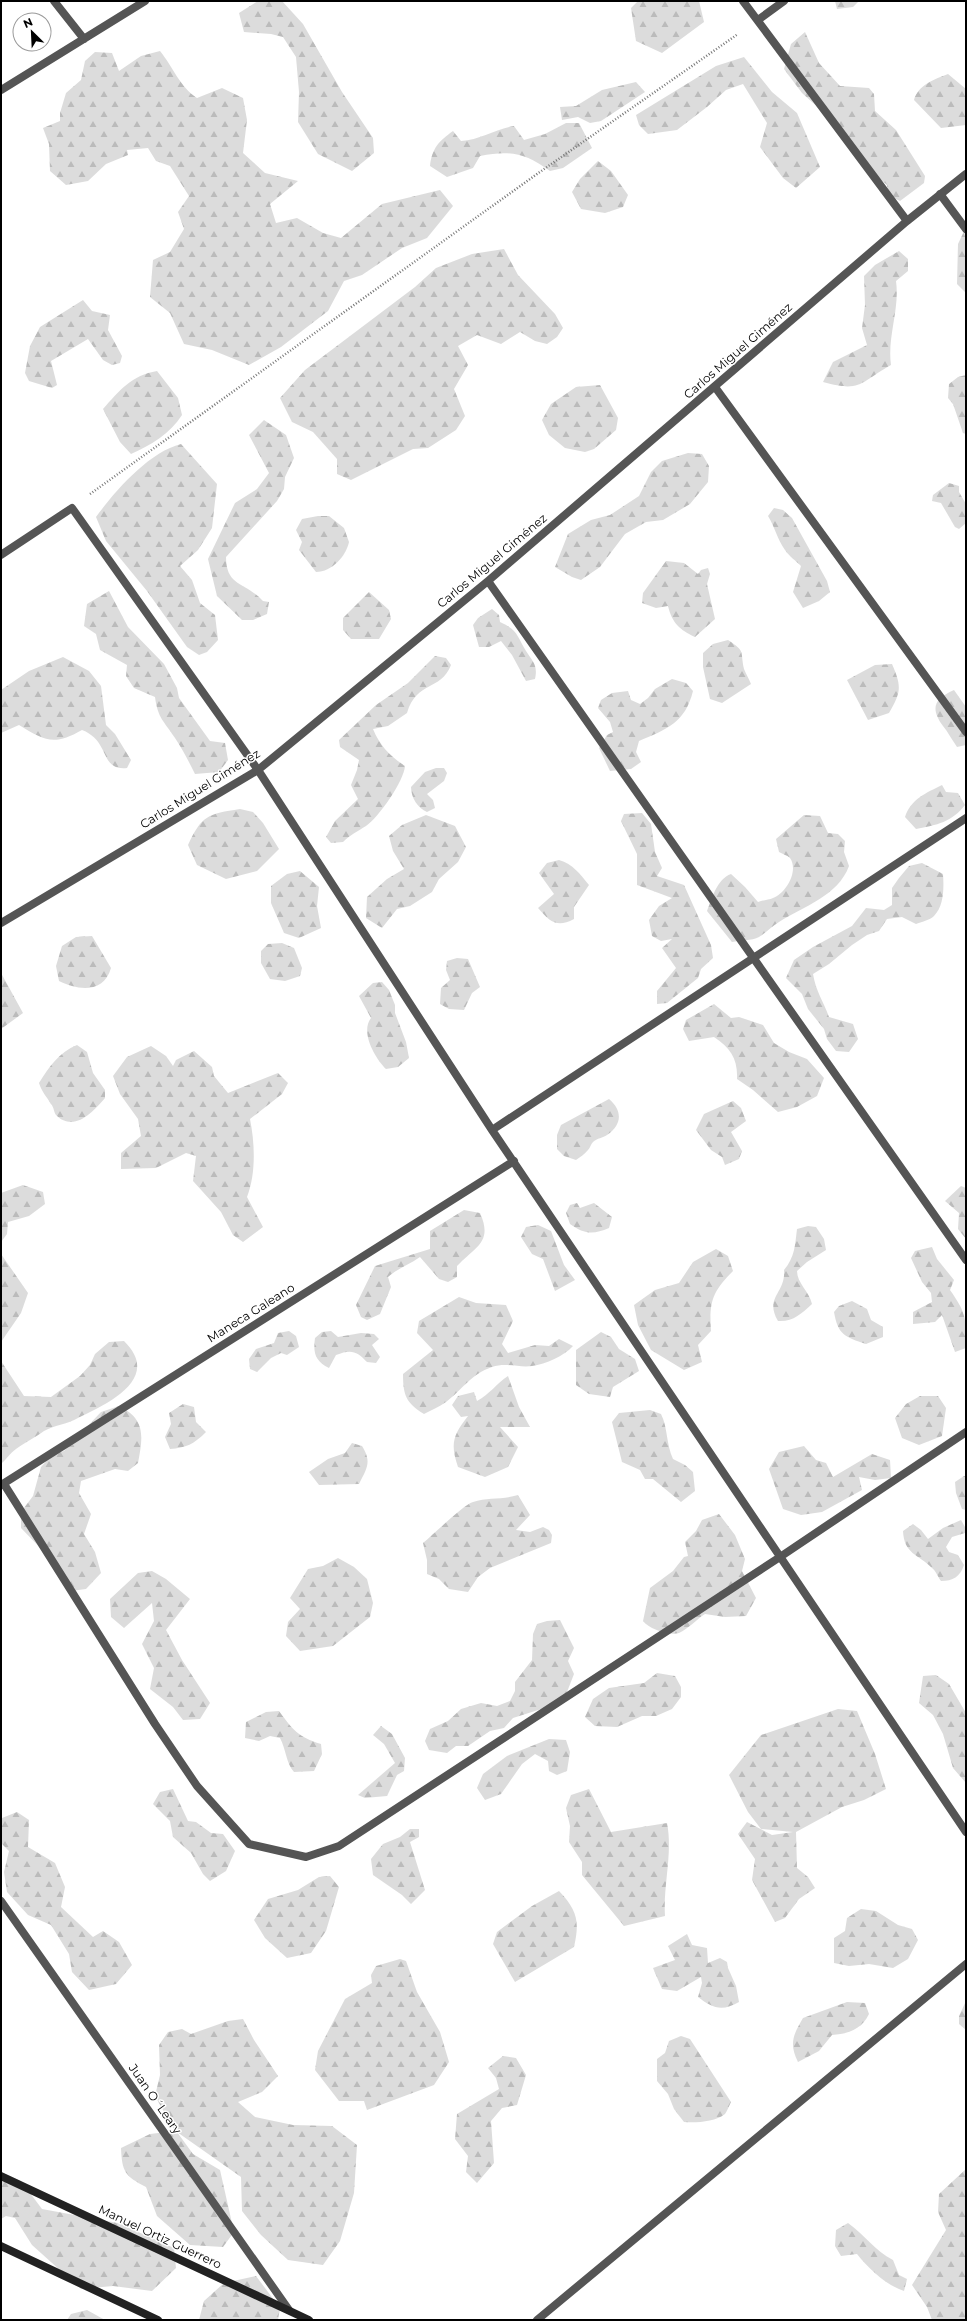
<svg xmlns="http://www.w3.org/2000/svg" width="967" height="2321" viewBox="0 0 967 2321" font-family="Montserrat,sans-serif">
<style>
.forest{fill:url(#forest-firs)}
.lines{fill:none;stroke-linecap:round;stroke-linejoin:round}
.path{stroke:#777;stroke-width:2.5;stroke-dasharray:1 2;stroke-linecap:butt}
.street{stroke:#555;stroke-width:8}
.secondary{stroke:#222;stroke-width:8}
.labels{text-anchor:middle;stroke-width:3;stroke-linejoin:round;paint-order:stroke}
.street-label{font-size:12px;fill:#000;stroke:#fff}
</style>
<defs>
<pattern id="forest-firs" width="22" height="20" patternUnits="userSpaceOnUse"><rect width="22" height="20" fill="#dcdcdc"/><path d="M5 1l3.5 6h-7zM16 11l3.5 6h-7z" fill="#bbb"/></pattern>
</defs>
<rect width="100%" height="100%" fill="#fff"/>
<path class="forest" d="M258 1H282L303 24 342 92 373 138 374 153 352 171 318 154 298 122 299 92 296 57 283 37 271 34 244 32 239 13Z
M638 1H699L704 22 662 53 636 41 631 8Z
M835 1H859L853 7 837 9Z
M805 32 819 63 840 86 869 88 874 94 875 111 896 130 925 176 924 183 900 201 888 195 887 185 868 168 833 121 802 93 784 69 791 44Z
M160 51C173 67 180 87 197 98L222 88 243 98 247 120 243 153 265 173 298 181 270 204 276 223 297 218 323 233 341 238 382 204 440 190 453 206 427 238 402 248 362 275 344 281 328 311 281 347 249 365 212 350 184 344 170 313 150 297 153 260 170 252 184 229 178 212 189 196 170 166 156 161 148 148 127 150 128 155 106 164 88 181 66 185 50 171 49 144 43 128 60 121V113L66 93 81 80 85 61 95 52 112 53 119 71 141 56Z
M744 57 772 92 797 113 820 167 796 188 783 178 760 147 767 123 743 84 726 90 707 107 677 130 648 134 639 125 636 115 716 66Z
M948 74 966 89V125L941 128 914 100C918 85 935 79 948 74Z
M636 82 645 92 601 121 590 123 578 117 562 120 560 107 576 106 602 90Z
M566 123H579L592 148 563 168 550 171C525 153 510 150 480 156L473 168 447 177 430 166C432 148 439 141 453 131L461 141C480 140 495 129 514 126L524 140 545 134Z
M598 161 611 171 628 195 623 207 605 213 581 209 572 192 580 179Z
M966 227V293L957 284 958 244Z
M504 249 518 275 555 314 563 328 557 337 547 344 535 341 520 332 501 344 477 335 458 346 468 365 454 389 465 416 456 430 428 448 413 449 351 480 337 474V459L313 432 292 422 280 398 305 370 415 287 436 268 472 254Z
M899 251 908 259V271L896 281C900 309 887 337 891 365 860 382 862 393 823 382L833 362 867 345 862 328 865 305 864 276 875 265Z
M83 300 92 311 110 315 108 330 122 356 120 363 112 365 103 360 88 339 51 361 57 385 52 388 29 381 25 373 30 346 40 327Z
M157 371 178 398 182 415C170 434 151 445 131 454L120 442 103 409C119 391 132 375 157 371Z
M966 375V434L963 433 953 404 948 398 949 384 958 377Z
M600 385 618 418 616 430 594 449 585 452 565 448 549 435 542 420 551 404 576 387Z
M264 420 286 435 294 458 285 477 284 489 277 501 226 557C226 587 246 582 263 601L269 602 267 614 253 620H242L217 596 208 559 235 503 257 489 269 473 249 435Z
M181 444 217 484 212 528 198 550 180 566 192 580 200 603 215 615 218 640 207 652 199 655 187 647 147 591 106 541 96 517C115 491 149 452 181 444Z
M688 453 702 454 709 466 708 482 690 504 663 520 646 522 625 534 600 567 581 580 572 577 555 567 568 534 591 520 610 515 639 496 651 472 662 461Z
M949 483 959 486V492L966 504V523L959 529 955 527 941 503 932 501 933 495Z
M774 508 783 510 792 518 827 581 830 592 819 601 803 608 793 592 801 566C796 561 789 556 785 550 777 539 775 527 768 516Z
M318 516H329L344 528 349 542C346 556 332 572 316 572L299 550 302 542 296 530 302 519Z
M666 561 684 563 698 574 701 570 708 568 710 574 707 584 715 619 695 637C680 630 672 623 668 606L656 608 642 603 643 593Z
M109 591 128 627 164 664 177 688 179 698 210 741 225 743 228 760 219 772 195 774C189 762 183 750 175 738 164 721 158 719 155 697L134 688 126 676 127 665 100 650 96 634 84 626 87 604Z
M369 592 389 610 391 619 379 639H351L343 630V618Z
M492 609 499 615 500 622C518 630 517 636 526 651 533 662 538 665 535 679L526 681 512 655 501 641 489 647H479L473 625 478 618Z
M728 640C746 652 740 650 744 669 746 674 749 679 751 684L722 703 710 699 703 667V653L713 644Z
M435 656 446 658 451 665C440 692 417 680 407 713L388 726 373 729C380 746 390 756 405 766 404 781 379 817 366 826 358 831 350 835 343 842L331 843 326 837 335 821 358 799 351 785 357 770 359 760 340 747 339 740 376 705 408 683Z
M63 657 89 671 101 686 106 725 115 734 131 760 127 768C99 771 111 741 82 730 54 746 45 741 19 725L1 733V690L29 671Z
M892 664C902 687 901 692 889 713L868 720 847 680 875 665Z
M672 679 686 683 693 691C685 723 667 729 639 741L636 752 641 762 631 769 610 771 599 748 607 735 613 732 610 722 598 708 601 700 612 693 628 691 631 700 640 704 648 698 655 689Z
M954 690 966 707V745L957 747C952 740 948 732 943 726 930 708 934 699 954 690Z
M436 768H444L447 773 444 781 427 794 433 800 435 808 427 812C418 808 411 798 411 787L425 772Z
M942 785 946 792 958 793 965 805C952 822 937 825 916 829L905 817C911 799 926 793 942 785Z
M240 809 253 812 263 823 279 849 257 871 226 879 197 865 188 845C202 815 208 814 240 809Z
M642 813 651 824 655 852 662 868 657 876 684 885 711 945 713 958 701 969 698 978 667 1003 657 1004V991L676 968 662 948 672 939 661 941 652 936 649 920 659 906 672 898 637 885V854L621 821 624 814Z
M426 815 455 826 466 847 458 862 439 879 432 892 410 906 397 909 382 928 366 918 367 897 387 879 404 869 393 851 389 836 402 825Z
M804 815 820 816 828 833 838 834 845 841 844 852 849 866C838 896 804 906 779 922 772 926 766 933 759 937 752 941 740 940 732 942L707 911C712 898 717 879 731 874L745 887 758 902C763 900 769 900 773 898 786 893 799 871 790 858 787 855 782 854 779 852L776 839Z
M559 860C573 864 580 874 589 885L574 907V919C557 928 550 922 538 908L554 894 539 873 547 863Z
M922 863 943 874C944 888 944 906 934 916 930 920 921 922 916 924L902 917 887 919 879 931 867 935 852 945 829 964 813 974C816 992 823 1000 829 1017L853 1024 858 1039 849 1052 836 1051 827 1039 824 1029 808 1009 802 994 786 978 794 960 813 947 852 926 866 908 884 910 892 905V888L899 878 909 866Z
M300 871 319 887 317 906 321 928 299 938 284 933 271 903V886L287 874Z
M92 936 111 968C104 993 79 991 59 981L56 966 62 946 76 937Z
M282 943 294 948 302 968 300 976 285 981 270 979 261 963V951L268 944Z
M457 958 468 959 480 987 472 993 464 1010 449 1009 440 1004 441 988 450 980 446 970 447 961Z
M1 973 23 1013 1 1029Z
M382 982 389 990 395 1005V1013L406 1042 409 1058 398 1067 386 1069C375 1058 360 1032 371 1018L359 996 373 983Z
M714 1004 731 1018 739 1017 763 1025 774 1043 789 1052 807 1059 824 1078 817 1096 797 1107 778 1112 753 1090 737 1079C738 1060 731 1048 714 1037L689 1041 683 1029 686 1020Z
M77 1045 87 1052 93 1073 105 1090V1098C93 1112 74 1133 56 1115 54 1113 54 1107 51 1104 46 1096 42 1092 39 1083 49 1067 59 1052 77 1045Z
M151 1046 166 1056 173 1066 176 1060 194 1051 212 1067 214 1076 228 1093 278 1073 288 1083 282 1094 250 1119C255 1144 256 1174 247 1197L263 1227 243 1242 233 1235 221 1212 193 1181 196 1156 186 1153 156 1168 121 1169V1153L141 1136 138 1119 120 1094 113 1076 127 1057Z
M609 1099C622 1110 623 1124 607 1135 603 1138 597 1138 593 1142 591 1144 590 1148 588 1150 585 1154 580 1157 576 1160L564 1156 557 1149V1135L561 1125Z
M733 1101 741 1108 746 1121 731 1132 742 1151 739 1159 725 1165 722 1157 711 1150 696 1130 704 1114Z
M23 1185 43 1192 45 1204 29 1216 8 1222 7 1234 1 1242V1193Z
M961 1186 966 1188V1239L958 1229 959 1213 945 1201Z
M577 1203 580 1208 594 1203 612 1217 609 1228C593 1235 584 1234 570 1224L566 1213 570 1205Z
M464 1210 480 1213C493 1242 476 1246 457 1266V1277L448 1282 439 1279 420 1257C409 1265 398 1268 388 1277L391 1287 380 1314 367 1320 361 1317 356 1305 375 1266 430 1249V1231Z
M538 1225 551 1231 564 1265 575 1280 555 1291 543 1259 532 1254 521 1237 526 1227Z
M808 1226 816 1227 824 1239 826 1250 807 1262 797 1271C797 1283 809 1291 812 1304 801 1314 793 1322 778 1321 764 1297 786 1293 784 1270 795 1257 795 1245 797 1229Z
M932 1247 937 1259 954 1280 950 1290C967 1314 966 1319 966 1348L955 1352 942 1315 935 1322 913 1324V1312L932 1302 931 1293 922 1282 911 1258 915 1251Z
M716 1249 728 1256 733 1271C712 1292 709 1302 711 1331L698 1345 702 1362 684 1370 651 1350 638 1325 634 1305 655 1290 679 1283 693 1262Z
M1 1254 28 1293 21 1313 1 1342Z
M459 1297 476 1303 506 1305 513 1321 502 1344 508 1353 535 1345 549 1346 559 1339 573 1346C564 1356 546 1364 532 1366 519 1368 506 1362 492 1367 471 1374 462 1390 446 1402 439 1407 431 1410 424 1414 406 1403 403 1395 403 1374L433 1350 417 1333 419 1321Z
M852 1301 867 1309 871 1320 883 1327V1337L866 1344C845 1337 838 1335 834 1312L839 1306Z
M289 1331 296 1336 299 1347 287 1355 281 1353 271 1358 257 1372 250 1369 249 1359 256 1349 274 1343 278 1333Z
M331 1331 338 1337 361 1333 374 1334 379 1339 372 1345 380 1357 376 1363 367 1362C357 1351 351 1349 336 1355L329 1368C315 1361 313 1353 315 1338L322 1332Z
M601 1332 611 1337 619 1349 635 1359 639 1371 613 1387 610 1397 589 1394 576 1385V1350Z
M124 1341C162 1378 109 1403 78 1418 68 1424 55 1425 44 1431 36 1437 24 1443 16 1449 10 1453 6 1460 1 1464V1361L24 1396 51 1397 80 1376 90 1365 95 1354 109 1342Z
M508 1376 519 1407 530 1427H500L518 1447 508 1467 485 1477 458 1467C450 1444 453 1435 468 1416L461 1417 452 1405 458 1396 474 1392 477 1401C490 1394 496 1384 508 1376Z
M920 1396H938L946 1408 942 1436 919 1445 902 1438 895 1418 906 1404Z
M183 1404 194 1407 196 1422 206 1432C194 1444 186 1448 170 1449L165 1437 171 1424 169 1413Z
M119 1406C146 1419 143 1437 138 1463L128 1471 115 1469 81 1481 79 1493 91 1514 84 1534 95 1552 101 1573 86 1589 71 1591 49 1557 21 1528V1512L33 1496 41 1467 52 1455 64 1451 101 1412Z
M650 1410 661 1414C668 1428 666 1444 673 1459L685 1465 693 1472 695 1491 681 1502 653 1479H645L640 1470 622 1462 612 1422 619 1413Z
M352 1443 362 1446C372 1462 367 1468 359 1484L319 1485 309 1472 328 1459 345 1453Z
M804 1446 816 1460 826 1463 833 1477 872 1454 890 1460 891 1478 875 1480 859 1477 862 1490 822 1512 801 1515 783 1509 769 1469 779 1452Z
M964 1476H966V1510L962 1509 956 1493 955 1482Z
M518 1495 530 1515 516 1530 530 1532 543 1527 549 1530 552 1535 551 1543 490 1568 478 1577 468 1592 449 1589 439 1579 427 1574V1560L423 1543C433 1535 463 1505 473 1502 488 1497 502 1500 518 1495Z
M719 1514 735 1535 745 1559 742 1571 756 1598 746 1616 725 1617 705 1614C697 1619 688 1629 679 1633 669 1636 649 1629 643 1621L650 1588 673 1571 684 1557 688 1556 685 1542 696 1531 702 1520Z
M961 1520 965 1527V1533L952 1537 946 1547 949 1552 958 1555 964 1565C960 1577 953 1581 941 1581 938 1577 936 1571 932 1568 918 1554 904 1554 903 1531L913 1524 921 1530 928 1539 943 1528Z
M338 1558 354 1567 367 1579 373 1603 370 1617 333 1646 300 1651 286 1636 288 1622 300 1609 290 1598 308 1569 323 1566Z
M152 1571 166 1579 190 1599 166 1630 182 1660 210 1703 200 1719 183 1720 173 1707 150 1689 154 1668 142 1644 154 1621 152 1603 124 1628 111 1617 110 1599 138 1573Z
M560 1620 574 1648 568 1661 574 1674 567 1692 557 1704 513 1718 504 1728 490 1731 468 1746H456L447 1753 429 1750 425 1741 430 1729 448 1721 461 1709 481 1703 497 1706 510 1701 515 1691V1682L532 1660 533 1634 537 1624 547 1621Z
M657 1673 675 1676 681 1687V1697L672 1709 656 1716H642L617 1727 595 1726 585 1717 593 1699 609 1688 644 1683Z
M936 1675 949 1684 966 1713V1783L953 1768 943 1734 933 1715 919 1703 923 1676Z
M838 1709 857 1711 875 1754 886 1789 864 1800 842 1807 796 1832 797 1868 808 1877 815 1888 799 1899 785 1918 775 1922 752 1880 755 1859 738 1834 747 1822 772 1835 793 1832 761 1829 748 1812 729 1775 761 1735Z
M279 1711C293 1730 298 1737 321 1744L322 1754 314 1771 294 1772C286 1763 286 1749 280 1738L270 1736 259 1741 245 1738 246 1722 266 1712Z
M381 1726 392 1734 405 1758 404 1771 397 1775 387 1796 365 1798 358 1795 395 1763 384 1744 373 1735Z
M549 1739 566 1740 570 1752 567 1771 557 1775 549 1771 548 1761 535 1754 522 1764 501 1794 485 1800 477 1788 483 1774 507 1756Z
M173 1789 188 1821 196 1822 211 1833 223 1834 235 1851 226 1871 210 1881 203 1874 191 1853 173 1837 170 1821 153 1804 160 1792Z
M589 1789 611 1832 667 1823C673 1853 663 1885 665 1916L624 1926 582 1875V1862L569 1842 570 1826 566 1808 571 1795Z
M17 1812 29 1820 28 1847 55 1863 65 1887 61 1907 93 1937 103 1931 119 1942 132 1965 116 1984 89 1990 72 1972 69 1954 51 1925 28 1915 7 1892 4 1872 9 1851 1 1843V1817L2 1818Z
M410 1829H419V1837L410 1842 425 1890 411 1904 402 1895 373 1875 371 1859 383 1844 400 1837Z
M330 1876 339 1887 326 1931 311 1953 287 1958 265 1938 254 1920 268 1899 298 1890 319 1877Z
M559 1891C577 1910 580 1921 574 1947L515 1982 493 1944 497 1932 532 1906Z
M861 1909 876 1911 898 1925 912 1929 918 1940 908 1959 893 1968 869 1964 849 1966 834 1963V1938L845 1931 847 1918Z
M687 1934 692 1945 707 1948 708 1963 720 1958 727 1962 728 1968 736 1986 739 2002C722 2012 712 2008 698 1997L702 1983 701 1977 677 1991 662 1989 653 1968 675 1960 668 1946Z
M400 1959 406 1961 417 1992 440 2032 449 2062 434 2085 367 2110 364 2101H339L315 2070 318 2051 345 1999 372 1983 371 1975 376 1966Z
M966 2001V2030L959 2024V2016Z
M847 2002 865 2003 869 2014C862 2029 848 2034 832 2035L819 2051 798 2062C789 2044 793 2035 803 2018Z
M243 2019 254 2040 278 2076 262 2092 238 2102 255 2117 293 2125 332 2126 357 2145 354 2193 340 2241 323 2265 288 2260 261 2235 242 2211 241 2177 177 2132 193 2154 220 2170 234 2232 223 2247 190 2245 157 2216 146 2187C125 2176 122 2172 121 2148L150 2134 175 2131 155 2096 160 2075 159 2045 168 2032 182 2029 191 2034 228 2021Z
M681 2036 690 2039 731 2102C729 2106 727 2111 725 2114 715 2122 696 2123 684 2122L674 2109 668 2094 657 2081V2059L665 2053 669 2041Z
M503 2056 516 2058 526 2075 517 2105 502 2108 491 2121 494 2163 477 2183 466 2172 468 2156 455 2139 457 2114 499 2089 496 2078 488 2068Z
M966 2169V2320H932L927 2307 912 2285 946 2230 938 2212 939 2194Z
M1 2172 21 2181 42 2209 118 2223 174 2248 176 2268 152 2291 113 2286 81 2289 32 2245 15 2218 6 2216 1 2219Z
M848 2223C864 2234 875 2251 893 2260L899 2275 907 2279 904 2291C886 2285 869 2269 857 2254L841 2256 835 2246 836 2230Z
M256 2276 280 2308 278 2320H199L204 2301 224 2283Z
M87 2310 105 2320H67L71 2314Z"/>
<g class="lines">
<path class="path" d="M90 494 537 174 738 34"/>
<path class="street" d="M54 1 84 39
M743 1 907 221
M758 20 784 1
M1 90 145 1
M940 194 966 229
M715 387 966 732
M1 555 72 508 258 770 492 1130 966 1832
M488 581 966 1260
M1 923 258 770 488 581 907 221 966 174
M492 1130 966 818
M4 1484 155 1724 197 1786 249 1844 306 1857 339 1846 780 1557 966 1432
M1 1485 514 1161
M1 1901 289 2310
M537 2320 966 1964"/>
<path class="secondary" d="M1 2176 309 2320
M1 2246 158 2320"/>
</g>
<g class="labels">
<g class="street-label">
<text transform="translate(738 351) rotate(-41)" y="4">Carlos Miguel Giménez</text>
<text transform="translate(492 561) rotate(-40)" y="4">Carlos Miguel Giménez</text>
<text transform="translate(200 789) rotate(-32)" y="4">Carlos Miguel Giménez</text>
<text transform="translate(251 1313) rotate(-32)" y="4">Maneca Galeano</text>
<text transform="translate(155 2099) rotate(55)" y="4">Juan O´Leary</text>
<text transform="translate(160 2237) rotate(25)" y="4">Manuel Ortiz Guerrero</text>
</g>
</g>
<rect width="967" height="2321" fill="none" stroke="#000000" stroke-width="4"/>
<g transform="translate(32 32) rotate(336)"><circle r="19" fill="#ffffff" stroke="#999999"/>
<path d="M0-3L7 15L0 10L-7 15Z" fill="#000000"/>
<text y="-6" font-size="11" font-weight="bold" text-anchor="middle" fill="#000000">N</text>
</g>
</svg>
